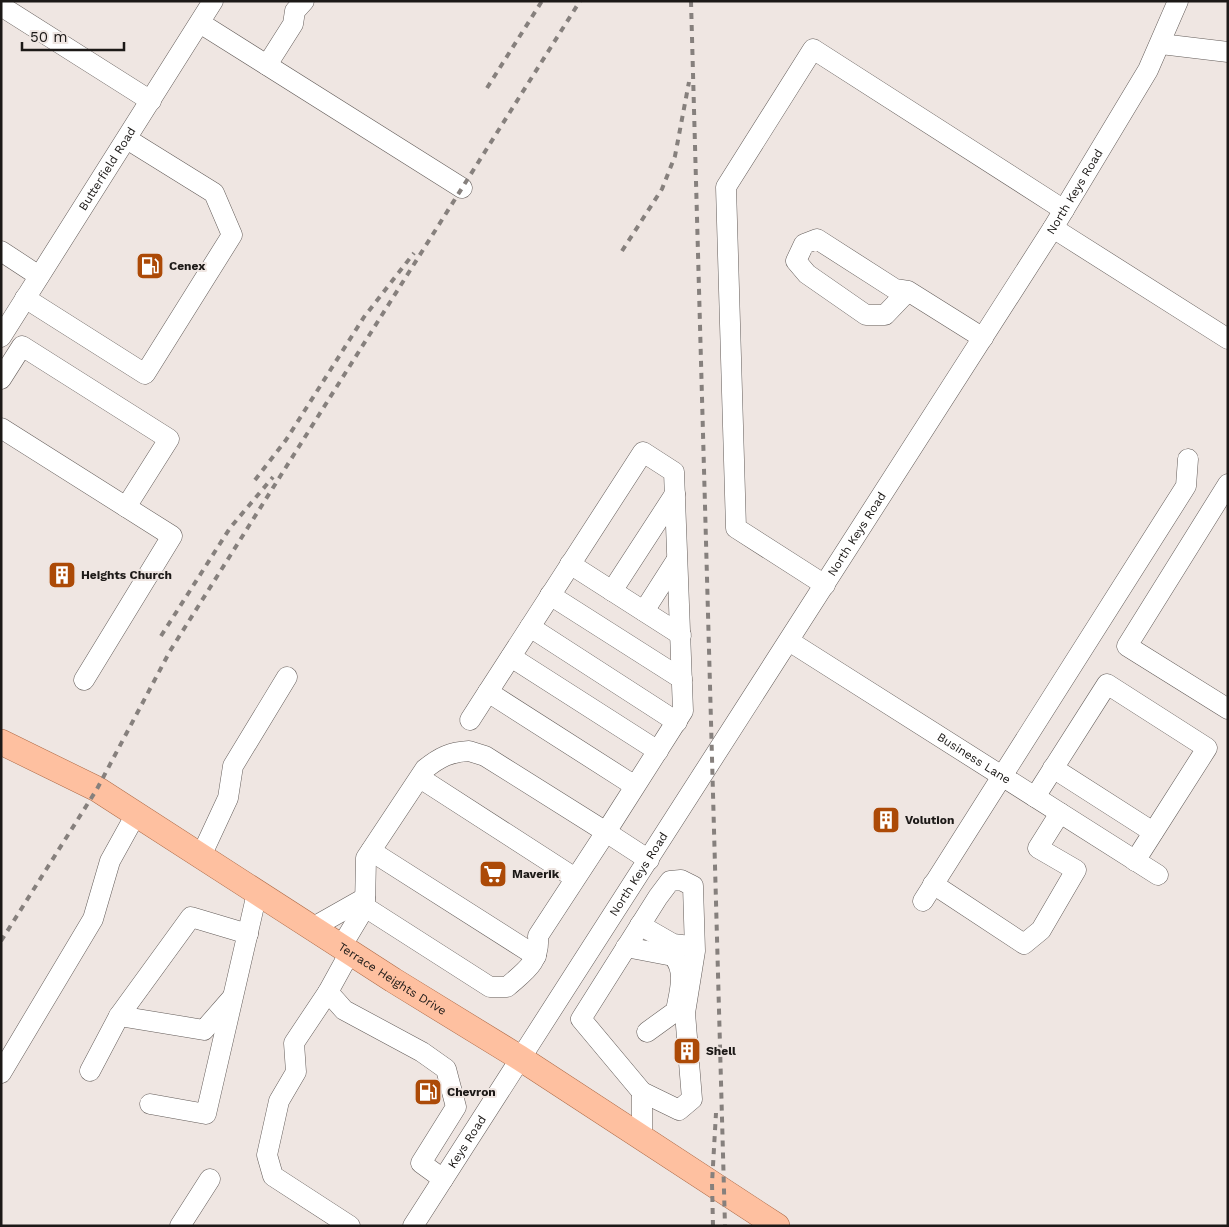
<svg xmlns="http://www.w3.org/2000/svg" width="1229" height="1227" viewBox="0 0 1229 1227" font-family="'Work Sans',sans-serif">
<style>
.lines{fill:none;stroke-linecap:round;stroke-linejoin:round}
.minor-casing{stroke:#635c59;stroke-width:21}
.major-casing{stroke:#ae6a47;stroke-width:26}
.minor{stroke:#fff;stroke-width:20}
.major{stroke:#fec0a0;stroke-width:25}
.rail{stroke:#86807d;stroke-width:4;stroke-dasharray:6 6;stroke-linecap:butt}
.labels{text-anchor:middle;stroke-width:4;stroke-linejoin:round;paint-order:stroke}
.street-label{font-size:12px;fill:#1c1917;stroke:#efe6e2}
.poi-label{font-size:12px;font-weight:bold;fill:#1c1917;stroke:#efe6e2;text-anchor:start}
</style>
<rect width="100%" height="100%" fill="#efe6e2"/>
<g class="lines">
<defs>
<g id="minor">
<path d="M1 6 151 101"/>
<path d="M200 23 462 188"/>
<path d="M1161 44 1228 52"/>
<path d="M267 65 293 24 295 11 304 1"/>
<path d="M1053 228 1228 339"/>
<path d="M1 251 39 276"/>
<path d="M908 291 885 315H866L807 274 796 261 804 244 817 239 895 289 908 291 983 338"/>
<path d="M25 298 145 374 232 235 214 193 127 139"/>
<path id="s1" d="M1 337 213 1"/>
<path d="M1 379 22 346 169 439 126 507"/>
<path d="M1 428 172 536 84 680"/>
<path d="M1228 484 1127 646 1228 709"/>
<path d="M570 564 681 635"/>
<path d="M825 585 736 528 726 187 813 49 1064 210"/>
<path d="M612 591 675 494"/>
<path d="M550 595 682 679"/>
<path d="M644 611 676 561"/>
<path d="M530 627 677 722"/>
<path id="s2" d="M789 641 1158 875"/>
<path d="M511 657 658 751"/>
<path d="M470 720 488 692"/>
<path d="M469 751 485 756 606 832 538 936C540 963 525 971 507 987H490L365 907 366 858 425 769C440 757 450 752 469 751Z"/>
<path d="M1053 768 1153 832"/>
<path d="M420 778 575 878"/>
<path d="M635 786 488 692 643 452 674 472 683 711 606 832 649 860"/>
<path d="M1035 797 1107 684 1207 748 1135 861"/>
<path d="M371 851 536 956"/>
<path d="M201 856 228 798 233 766 287 677"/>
<path d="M681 880 693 886 695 951 685 1013 692 1099 679 1110 642 1092 581 1019 658 897 670 881Z"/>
<path d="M933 884 1024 944 1041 930 1076 870 1038 848 1060 813"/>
<path d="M923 901 1186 486 1188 459"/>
<path d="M640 925 673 944 690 946"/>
<path d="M312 928 365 898"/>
<path d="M341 947 365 907"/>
<path d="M626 947 673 956C687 971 679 993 676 1011L647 1032"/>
<path d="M350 952 328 992 344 1010 422 1052 446 1069 456 1107 421 1163 443 1179"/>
<path d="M328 992 294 1043 296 1072 279 1101 267 1155 273 1176 350 1226"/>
<path d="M119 1016 204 1030 232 998"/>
<path d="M90 1071 119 1016 191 917 248 934"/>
<path d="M1 1073 93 919 110 861 136 814"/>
<path d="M642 1092V1137"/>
<path d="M150 1104 206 1114 257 893"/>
<path d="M180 1226 210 1179"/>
<path id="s3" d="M413 1226 1053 228 1148 70 1178 1"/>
</g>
<g id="major">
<path id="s4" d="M1 742 97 789 393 980 520 1058 777 1226"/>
</g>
</defs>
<use href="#minor" class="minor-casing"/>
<use href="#major" class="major-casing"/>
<use href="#minor" class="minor"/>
<use href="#major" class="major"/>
<path class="rail" d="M691 1 725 1226
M487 88 542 1
M622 251 662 189 675 156 689 82
M255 480 286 440 364 317 414 253
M161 636 230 528 273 477
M1 941 97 789 170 651 580 1
M713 1226 712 1183 716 1113"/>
</g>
<defs>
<symbol id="fuel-square" viewBox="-11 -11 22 22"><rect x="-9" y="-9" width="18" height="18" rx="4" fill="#ac4a07" stroke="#efe6e2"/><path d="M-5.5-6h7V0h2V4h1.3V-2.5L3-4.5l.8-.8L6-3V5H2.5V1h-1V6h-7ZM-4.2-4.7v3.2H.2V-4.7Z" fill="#fff"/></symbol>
<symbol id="building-square" viewBox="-11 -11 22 22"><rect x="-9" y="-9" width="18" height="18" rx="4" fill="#ac4a07" stroke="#efe6e2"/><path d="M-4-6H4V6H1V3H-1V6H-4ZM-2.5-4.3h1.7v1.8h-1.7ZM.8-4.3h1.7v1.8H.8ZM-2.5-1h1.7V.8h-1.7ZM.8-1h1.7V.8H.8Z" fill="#fff"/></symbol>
<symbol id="supermarket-square" viewBox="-11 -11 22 22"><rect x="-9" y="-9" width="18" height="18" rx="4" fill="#ac4a07" stroke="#efe6e2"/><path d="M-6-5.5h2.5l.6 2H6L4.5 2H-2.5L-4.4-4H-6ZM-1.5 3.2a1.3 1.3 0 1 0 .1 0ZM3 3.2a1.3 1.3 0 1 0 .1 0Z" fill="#fff"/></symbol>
</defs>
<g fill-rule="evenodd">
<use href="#fuel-square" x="134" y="250" width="32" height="32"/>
<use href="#building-square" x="46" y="559" width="32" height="32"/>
<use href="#building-square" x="870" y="804" width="32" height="32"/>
<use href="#supermarket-square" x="477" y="858" width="32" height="32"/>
<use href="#building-square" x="671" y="1035" width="32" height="32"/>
<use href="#fuel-square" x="412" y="1076" width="32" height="32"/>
</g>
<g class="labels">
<g class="street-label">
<text dy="4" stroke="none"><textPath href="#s1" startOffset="199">Butterfield Road</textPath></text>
<text dy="4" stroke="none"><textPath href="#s3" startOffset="1228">North Keys Road</textPath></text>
<text dy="4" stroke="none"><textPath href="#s3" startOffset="822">North Keys Road</textPath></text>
<text dy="4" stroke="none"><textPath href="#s2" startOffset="219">Business Lane</textPath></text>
<text dy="4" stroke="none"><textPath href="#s3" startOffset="418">North Keys Road</textPath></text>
<text dy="4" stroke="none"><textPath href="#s4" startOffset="458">Terrace Heights Drive</textPath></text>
<text dy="4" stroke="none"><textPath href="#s3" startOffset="100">Keys Road</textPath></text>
</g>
<g class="poi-label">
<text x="169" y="270">Cenex</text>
<text x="81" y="579">Heights Church</text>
<text x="905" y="824">Volution</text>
<text x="512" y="878">Maverik</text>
<text x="706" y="1055">Shell</text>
<text x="447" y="1096">Chevron</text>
</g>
</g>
<rect width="1229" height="1227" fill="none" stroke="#1c1917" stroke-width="5"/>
<path d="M22 42v8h102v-8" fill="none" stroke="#1c1917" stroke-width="2.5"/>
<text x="30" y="42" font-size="15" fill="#1c1917" stroke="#efe6e2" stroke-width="4" paint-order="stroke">50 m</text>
</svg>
